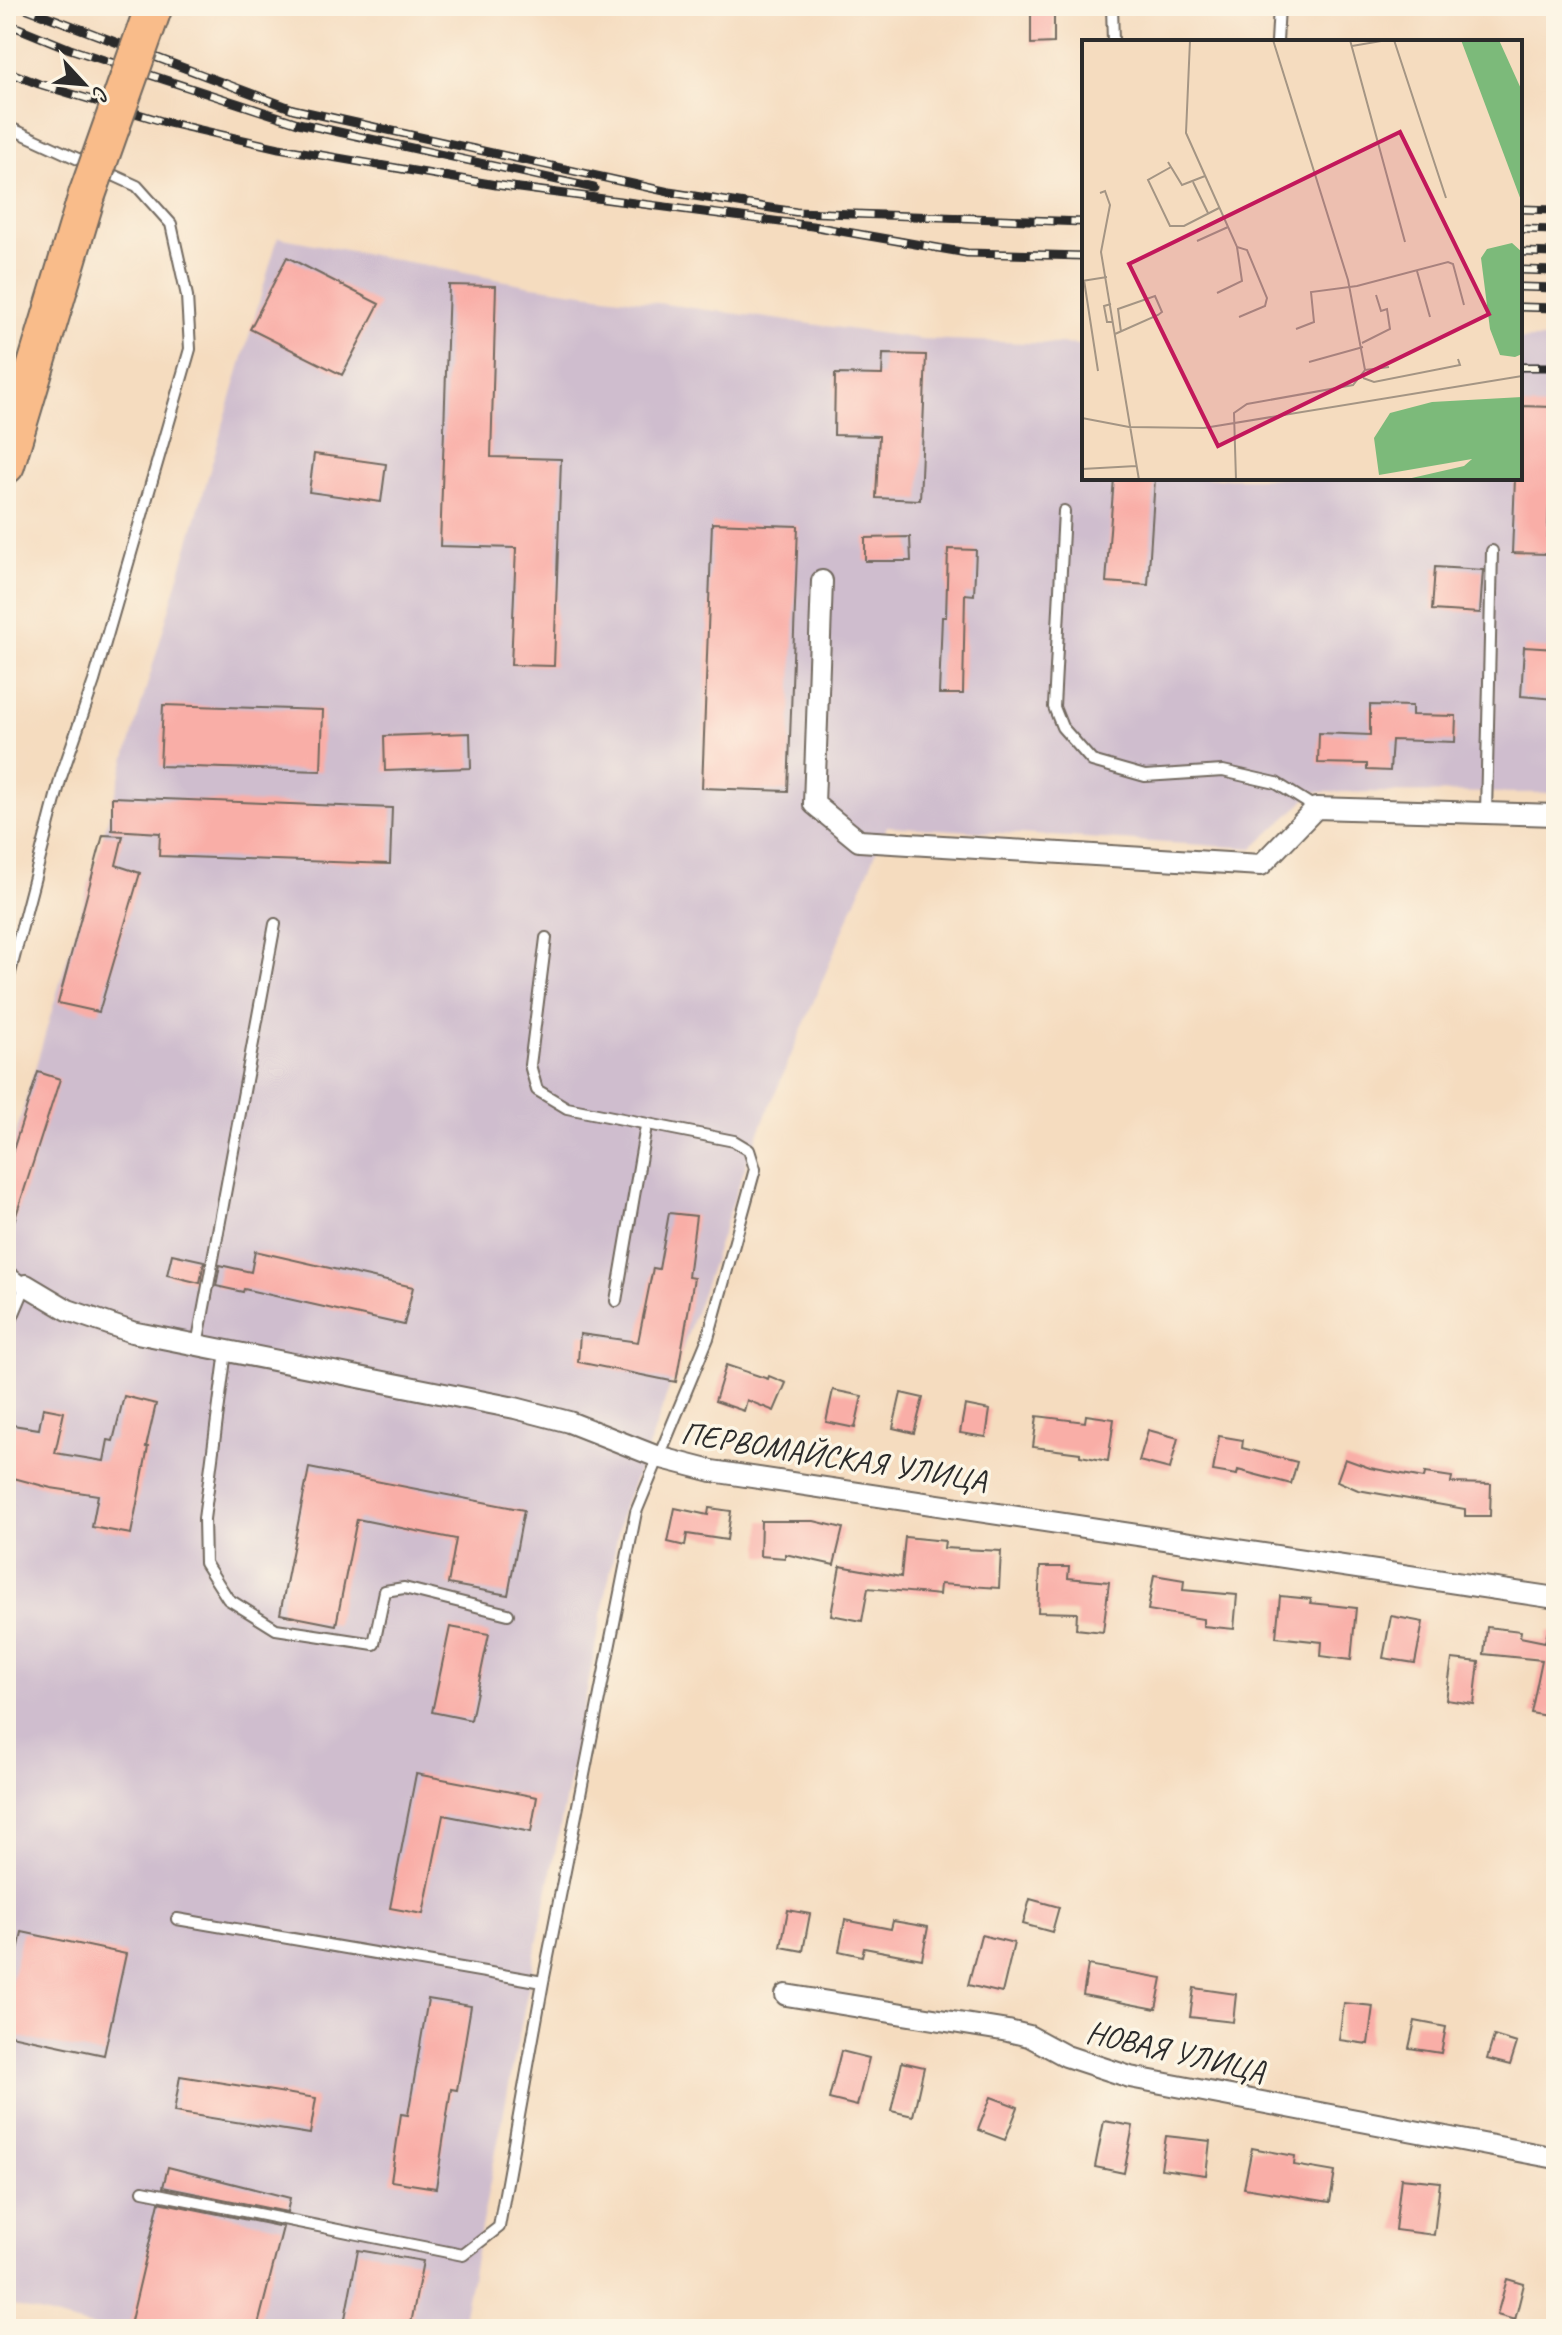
<svg xmlns="http://www.w3.org/2000/svg" width="1562" height="2335" viewBox="0 0 1562 2335" font-family="Caveat,sans-serif">
<style>
.industrial{fill:#cfbdce}
.building{fill:#f9aea7}
.lines{fill:none;stroke-linecap:round;stroke-linejoin:round}
.lane-casing{stroke:#72695f;stroke-width:14}
.street-casing{stroke:#72695f;stroke-width:24}
.highway-casing{stroke:#72695f;stroke-width:40}
.lane{stroke:#fff;stroke-width:10}
.street{stroke:#fff;stroke-width:20}
.highway{stroke:#f9bc8a;stroke-width:36}
.rail-casing{stroke:#2b2b2b;stroke-width:9}
.rail{stroke:#fcf5e5;stroke-width:6;stroke-dasharray:18;stroke-linecap:butt}
.highway-bridge-casing{stroke:#72695f;stroke-width:40;stroke-linecap:butt}
.highway-bridge{stroke:#f9bc8a;stroke-width:36}
.labels{text-anchor:middle;stroke-width:7;stroke-linejoin:round;paint-order:stroke}
.street-label{font-size:32px;fill:#2b2b2b;stroke:#fcf5e5}
.inset-road{fill:none;stroke:#a49584;stroke-width:2}
.view{fill:#c2185b;fill-opacity:0.15;stroke:#c2185b;stroke-width:4}
.inset-edge{fill:none;stroke:#2b2b2b;stroke-width:4}
</style>
<rect width="100%" height="100%" fill="#fcf5e5"/>
<filter id="ink" filterUnits="userSpaceOnUse"><feTurbulence type="fractalNoise" baseFrequency=".0125" numOctaves="2"/><feDisplacementMap in="SourceGraphic" scale="16" xChannelSelector="R" yChannelSelector="G"/><feConvolveMatrix kernelMatrix="1 2 1 2 8 2 1 2 1" color-interpolation-filters="sRGB"/></filter>
<filter id="wash" filterUnits="userSpaceOnUse"><feTurbulence type="fractalNoise" baseFrequency=".006" numOctaves="4" result="noise"/><feDisplacementMap in="SourceGraphic" scale="32" xChannelSelector="R" yChannelSelector="G"/><feGaussianBlur stdDeviation="1.8" result="paint"/><feColorMatrix in="noise" values="0 0 0 0 0 0 0 0 0 0 0 0 0 0 0 0 0 1.4 0 .05"/><feComposite in="paint" operator="in"/></filter>
<g filter="url(#wash)">
<rect width="100%" height="100%" fill="#f5dcbf"/>
<path class="industrial" d="M278 237 532 286 921 339 1084 345V478H1520V339H1556V793L1314 792 1253 848 887 826 749 1156 652 1438 623 1508 461 2329H99L6 2304V1168Z"/>
<g id="blocks">
<path class="building" d="M1031 6H1054V43L1031 44Z
M287 257 379 304 342 375 250 329Z
M449 285 496 286 491 457 561 459 554 666 511 665 516 548 440 546Z
M883 354 926 355 920 500 876 498 879 436 834 435 835 374 882 375Z
M1520 406 1553 407 1547 554 1512 553 1515 478H1520Z
M314 454 386 464 381 502 309 492Z
M1114 478H1155L1148 585 1106 582Z
M712 523 798 526 788 791 702 788Z
M910 537 911 561H865V538Z
M948 549 976 550 974 595 965 594 963 694H939L942 617H946Z
M1435 567 1483 570 1480 613 1432 610Z
M1524 647 1556 649V699L1521 696Z
M163 705 323 710 321 771 160 766Z
M1370 705 1412 706V715L1456 716 1455 742 1392 740 1390 771 1367 770V764L1318 763 1319 733 1370 735Z
M470 733 471 768 385 771 384 736Z
M112 797 392 808 390 864 159 856 160 833 112 830Z
M103 835 123 836 116 865 140 873 99 1012 58 1003Z
M38 1072 60 1079 10 1234H6V1172Z
M669 1213 696 1216 688 1277 694 1278 676 1382 578 1362 580 1334 638 1342 653 1268 659 1269Z
M255 1251 413 1287 404 1325 244 1289 243 1292 216 1286 220 1265 251 1272Z
M172 1254 204 1261 200 1283 167 1275Z
M726 1365 768 1379 769 1376 786 1383 774 1411 747 1400 744 1411 715 1401Z
M833 1390 862 1396 855 1428 826 1422Z
M901 1393 923 1398 914 1433 893 1428Z
M124 1396 156 1404 146 1447H148L131 1534 92 1527 98 1495 51 1488 6 1476V1424L39 1429 43 1408 64 1412 55 1453 104 1461 108 1440 113 1441Z
M965 1405 990 1410 986 1437 960 1433Z
M1086 1415 1114 1419 1108 1461 1080 1456V1453L1033 1447 1037 1416 1085 1422Z
M1148 1430 1178 1438 1170 1469 1139 1461Z
M1219 1436 1243 1440 1242 1448 1297 1462 1291 1484 1238 1470 1237 1475 1213 1471Z
M1345 1459 1370 1468 1424 1478 1425 1473 1452 1477 1451 1483 1491 1484 1490 1516H1465V1509L1358 1490 1337 1481Z
M309 1468 524 1510 508 1595 448 1584 456 1539 357 1519 336 1625 280 1614Z
M675 1508 708 1515 709 1508 731 1511 727 1540 687 1534 685 1546 668 1542Z
M761 1521H814L843 1528 834 1565 785 1554V1558L760 1556Z
M905 1537 945 1541 944 1548 1001 1551 999 1588 940 1584 939 1595 868 1588 862 1621 831 1615 840 1566 901 1577Z
M1040 1567H1069L1068 1578 1109 1582 1103 1632 1076 1629 1077 1613 1038 1612Z
M1154 1575 1184 1580 1183 1590 1237 1595 1234 1629 1203 1626V1619L1148 1610Z
M1280 1596 1311 1599 1310 1603 1356 1608 1351 1660 1321 1656 1322 1642 1276 1637Z
M1391 1616 1423 1622 1415 1663 1383 1658Z
M450 1627 489 1634 471 1720 432 1712Z
M1487 1627 1521 1631 1520 1637 1545 1642 1548 1631 1556 1632V1718L1531 1713 1542 1660 1484 1654Z
M1452 1659 1479 1662 1474 1704 1446 1700Z
M416 1774 537 1797 531 1832 443 1815 423 1914 390 1908Z
M1030 1899 1059 1907 1052 1932 1023 1924Z
M788 1910 810 1914 803 1951 781 1947Z
M845 1920 891 1929 893 1921 928 1927 922 1959 864 1948 862 1956 839 1951Z
M22 1932 126 1954 104 2055 6 2034V2006Z
M981 1935 1014 1943 1002 1993 968 1985Z
M1088 1965 1162 1978 1156 2009 1083 1995Z
M1194 1988 1236 1994 1233 2022 1190 2017Z
M428 1999 471 2006 457 2090 451 2089 436 2188 391 2181 401 2114 408 2115Z
M1344 2003 1373 2006 1368 2044 1339 2040Z
M1415 2021 1446 2027 1441 2053 1409 2048Z
M1494 2036 1517 2043 1510 2065 1487 2059Z
M841 2051 869 2058 857 2106 829 2099Z
M902 2062 924 2067 913 2116 891 2111Z
M180 2076 316 2098 310 2134 174 2112Z
M991 2097 1018 2107 1005 2140 978 2130Z
M1104 2121 1133 2126 1124 2173 1095 2167Z
M1166 2136 1210 2141 1206 2175 1161 2169Z
M1252 2148 1295 2156 1294 2165 1335 2172 1330 2202 1244 2188Z
M168 2167 290 2198 287 2212 163 2187Z
M1401 2178 1440 2182 1434 2235 1395 2230Z
M159 2202 283 2227 257 2329H129Z
M358 2250 423 2261 410 2329H343Z
M1507 2279 1524 2284 1515 2320 1497 2315Z"/>
</g>
</g>
<g filter="url(#ink)">
<use href="#blocks" fill-opacity="0" stroke="#72695f" stroke-width="2"/>
<g class="lines">
<defs>
<path id="lane" d="M1112 6 1113 42
M1277 42 1279 6
M6 126 137 186 171 224 187 296 190 349 94 681 61 777 6 988
M1064 511 1054 707 1062 727 1092 761 1145 776 1223 771 1276 783 1316 808
M1486 813 1492 551
M6 1270 26 1285 6 1332
M616 1301 646 1126
M197 1345 275 924
M226 1351 204 1519 205 1563 228 1599 276 1629 374 1644 385 1591 404 1588 508 1614
M177 1919 543 1982
M143 2191 463 2255 499 2227 543 1982 636 1512 708 1338 755 1169 749 1150 734 1141 567 1108 537 1090 530 1065 546 938"/>
<path id="street" d="M822 581 814 804 859 841 1261 865 1316 808 1556 815
M26 1285 68 1310 132 1332 515 1408 569 1422 658 1457 712 1471 1556 1598
M786 1995 1008 2031 1029 2036 1066 2056 1130 2077 1556 2158"/>
<path id="highway" d="M6 465 87 195"/>
</defs>
<use href="#lane" class="lane-casing"/>
<use href="#street" class="street-casing"/>
<use href="#highway" class="highway-casing"/>
<use href="#lane" class="lane"/>
<use href="#street" class="street"/>
<use href="#highway" class="highway"/>
<defs>
<path id="rail" d="M20 6 293 109 669 192 796 212 1084 222
M6 23 70 49 298 123 594 188
M6 71 39 84 165 122 279 148 496 185 812 226 967 253 1084 256
M1520 209 1556 210
M1520 229 1556 230
M1520 252 1556 253
M1520 270 1556 271
M1520 287 1556 288
M1520 307 1556 308
M1520 367H1556"/>
</defs>
<use href="#rail" class="rail-casing"/>
<use href="#rail" class="rail"/>
<defs>
<path id="highway-bridge" d="M87 195 154 6"/>
</defs>
<use href="#highway-bridge" class="highway-bridge-casing"/>
<use href="#highway-bridge" class="highway-bridge"/>
</g>
</g>
<g class="labels">
<g class="street-label">
<text transform="translate(834 1456) rotate(9)" y="11">ПЕРВОМАЙСКАЯ УЛИЦА</text>
<text transform="translate(1176 2051) rotate(13)" y="11">НОВАЯ УЛИЦА</text>
</g>
</g>
<g transform="translate(1082 40)">
<rect width="440" height="440" fill="#f5dcbf"/>
<path d="M379 0H417L440 51V163ZM430 203 440 212V314L433 317 418 315 408 289 399 218 405 209ZM440 357V440H321L382 426 390 419 297 435 292 398 308 373 350 362Z" fill="#7cba7a"/>
<path class="inset-road" d="M108 0 104 93 155 207 165 210 185 258 183 266 157 277M268 0 323 202M312 0 364 158M270 6 305 0M86 122 100 145 123 136M89 127 66 140 88 186H102L137 168M111 142 126 173M18 153 23 151 28 165 19 212 57 440M115 201 146 187M335 231 348 277M2 240 16 331M0 241 25 237M135 253 160 241 155 207M29 264 22 266 25 282H30M214 289 232 282 229 252 275 246 366 222 371 224 382 265M33 294 76 275 80 272 73 256 36 269 39 292M280 303 308 289 305 269 299 271 294 255M227 322 281 307M283 330 307 327M281 338 292 342 378 325 376 319M0 378 47 387 122 388 440 336M0 429 54 426M154 440 152 373 165 364 271 345 283 330 266 240 191 0"/>
<path class="view" d="M318 92 407 274 136 406 47 224Z"/>
<rect width="440" height="440" class="inset-edge"/>
</g>
<rect width="1562" height="2335" fill="none" stroke="#fcf5e5" stroke-width="32"/>
<g transform="translate(84 84) rotate(116)" stroke="#fcf5e5" stroke-width="6" paint-order="stroke">
<path d="M0-6L14 30L0 20L-14 30Z" fill="#2b2b2b"/>
<text y="-12" font-size="22" font-weight="bold" text-anchor="middle" fill="#2b2b2b">С</text>
</g>
</svg>
